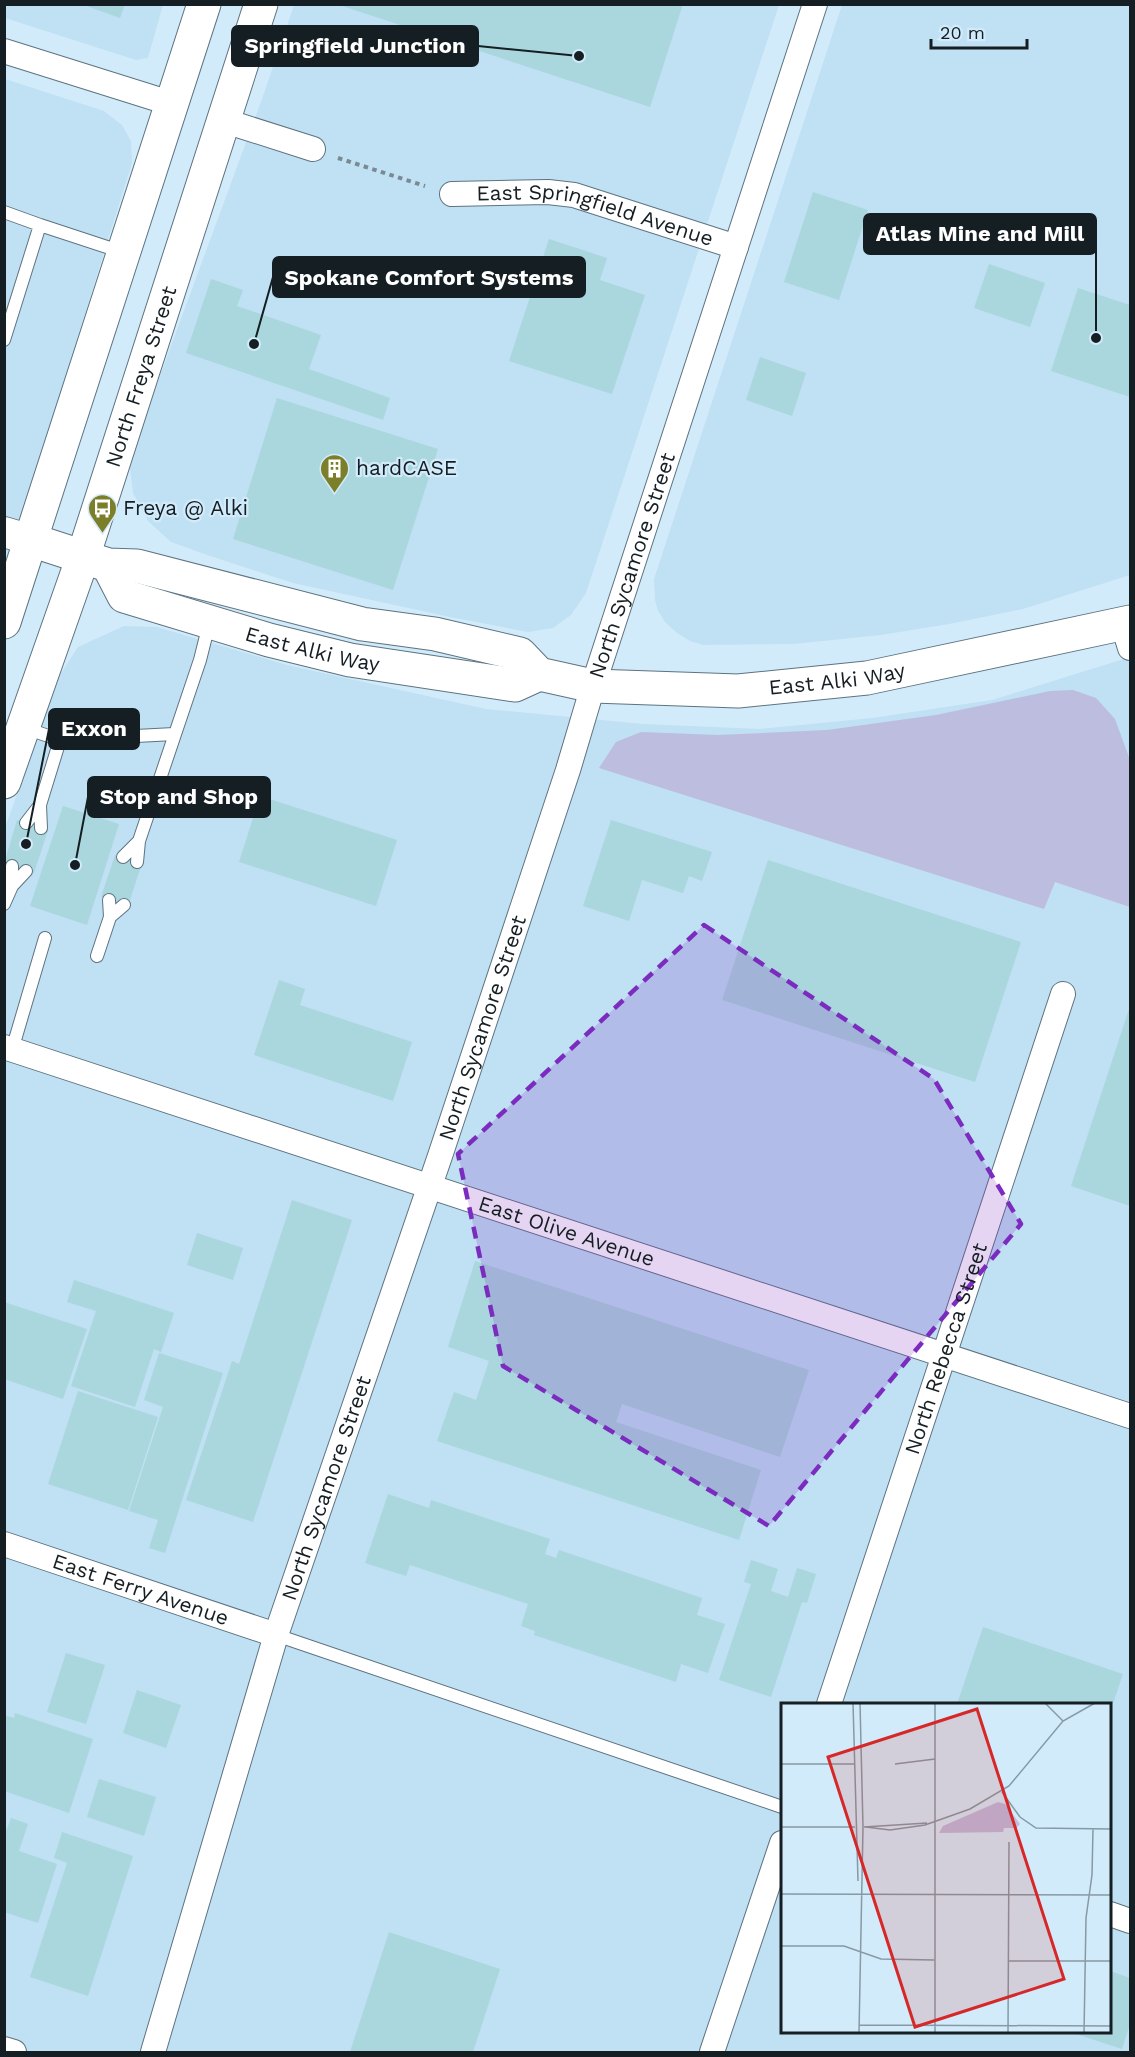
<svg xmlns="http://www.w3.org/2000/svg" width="1135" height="2057" viewBox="0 0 1135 2057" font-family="'Work Sans',sans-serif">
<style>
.built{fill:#c0e0f3;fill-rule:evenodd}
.water{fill:#bcbddf}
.building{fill:#aad6de}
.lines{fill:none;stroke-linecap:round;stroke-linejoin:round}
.service-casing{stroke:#5d7380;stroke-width:14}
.minor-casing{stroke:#5d7380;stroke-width:26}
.tertiary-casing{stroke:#5d7380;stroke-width:32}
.secondary-casing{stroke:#5d7380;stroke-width:35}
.primary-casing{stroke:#5d7380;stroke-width:35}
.path{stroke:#798a94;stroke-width:4;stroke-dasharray:4.5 4.5;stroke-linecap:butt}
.service{stroke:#fff;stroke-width:12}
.minor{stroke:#fff;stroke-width:24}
.tertiary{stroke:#fff;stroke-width:30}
.secondary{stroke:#fff;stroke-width:33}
.primary{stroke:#fff;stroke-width:33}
.marked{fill:#7b2cbf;fill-opacity:0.2;stroke:#7b2cbf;stroke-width:4.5;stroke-dasharray:12 8;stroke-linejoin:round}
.labels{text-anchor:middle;stroke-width:4.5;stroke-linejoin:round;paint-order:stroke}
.street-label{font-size:21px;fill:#151e23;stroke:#d2ebfa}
.poi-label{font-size:21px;fill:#151e23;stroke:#d2ebfa;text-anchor:start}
.inset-road{fill:none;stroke:#8699a4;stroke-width:1.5}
.view{fill:#d62828;fill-opacity:0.15;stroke:#d62828;stroke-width:3}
.inset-edge{fill:none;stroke:#151e23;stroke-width:3}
.leader{fill:none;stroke:#151e23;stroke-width:2}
.callout-dot{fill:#151e23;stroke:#d2ebfa;stroke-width:2}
.callout{fill:#151e23;stroke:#151e23;stroke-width:2}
.callout-label{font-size:22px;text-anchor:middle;font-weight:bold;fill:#fff}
</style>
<rect width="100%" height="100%" fill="#d2ebfa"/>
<path class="built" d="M5 5H163L148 58 136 60 5 18Z
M294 5H779L586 593 571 615 553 628 528 632 450 617 293 583 210 556 171 542 148 521 133 493 129 460 262 99Z
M842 5H1130V575L1023 609 949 624 881 635 794 644 704 645 690 641 677 633 665 622 658 611 655 600 654 579Z
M5 79 104 111 122 125 131 141 132 163 5 570Z
M124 626 157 627 287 665 486 709 643 724 760 729 872 718 992 700 1130 657V2052H5L4 831 58 678 78 647ZM782 1704H1110V2032H782Z"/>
<path class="water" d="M1073 690 1096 698 1115 719 1130 760V907L1055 882 1044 909 599 768 616 742 641 732 718 735 827 730 936 715 1050 691Z"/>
<path class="building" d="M81 4H125L120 18Z
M336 4H683L650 107Z
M813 192 868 210 839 300 784 282Z
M549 239 607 258 600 280 645 295 612 394 509 361Z
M989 264 1045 283 1030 327 974 308Z
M211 279 243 290 237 306 321 335 309 369 390 398 383 420 186 353Z
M1078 288 1130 305V397L1051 371Z
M760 357 806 373 792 416 746 400Z
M277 398 438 449 393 590 233 539Z
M260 796 397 840 376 906 239 862Z
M63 806 119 824 87 925 30 906Z
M17 820 48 830 34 873 4 864Z
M611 820 712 852 702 881 689 876 683 893 642 880 629 921 583 906Z
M115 855 142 863 128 906 101 897Z
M768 860 1021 942 975 1082 722 1000Z
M279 980 305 989 300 1005 412 1042 393 1101 254 1055Z
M1130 1006V1206L1071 1186Z
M292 1200 352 1220 253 1522 186 1500 232 1361 239 1364Z
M197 1233 243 1248 233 1280 187 1265Z
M475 1261 809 1370 780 1457 622 1404 616 1422 761 1470 739 1540 437 1441 454 1392 476 1400 489 1361 448 1347Z
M74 1280 174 1313 161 1352 154 1349 135 1407 71 1386 96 1311 67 1302Z
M4 1302 87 1329 63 1399 4 1379Z
M159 1353 223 1373 165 1553 149 1548 158 1520 129 1511 163 1407 144 1400Z
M78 1391 158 1417 128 1510 48 1484Z
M388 1494 429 1508 431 1500 550 1539 545 1554 556 1558 559 1550 702 1598 697 1615 725 1624 708 1673 681 1664 676 1682 534 1635 535 1631 521 1626 528 1604 410 1565 406 1576 365 1563Z
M751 1560 778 1569 771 1591 788 1597 797 1568 816 1574 807 1603 802 1602 771 1697 719 1680 751 1584 744 1582Z
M983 1627 1123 1674 1110 1712V1704H957Z
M66 1653 105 1665 86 1724 47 1712Z
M137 1690 181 1705 166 1748 123 1733Z
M15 1713 93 1739 69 1813 4 1791V1715L14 1718Z
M99 1779 156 1797 144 1836 87 1817Z
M11 1818 28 1824 19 1851 57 1864 38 1923 4 1912V1837Z
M62 1832 133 1856 88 1996 30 1977 67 1863 54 1858Z
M389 1932 500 1969 473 2052H350Z
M1110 1971 1130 1978V2024L1122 2049 1070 2032H1110Z"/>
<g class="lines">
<defs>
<path id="service" d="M4 212 40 225 4 340
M40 225 122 252
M25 728 60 740 174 734
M40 805 41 828
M26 823 40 805 60 740
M123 857 139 841
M137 862 139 841 200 660 209 624
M12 886 26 871
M4 904 12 886V866
M110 917 124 905
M97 956 110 917 109 900
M12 1050 45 938
M276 1635 782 1807"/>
<g id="minor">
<path d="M4 51 173 104"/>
<path d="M225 121 313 149"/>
<path id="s1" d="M452 194 548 192 574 195 736 247"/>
<path d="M1123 625 1130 648"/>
<path id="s2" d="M4 1047 1130 1416"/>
<path id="s3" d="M4 1544 276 1635"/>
<path id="s4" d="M829 1704 1063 994"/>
<path d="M1110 1914 1130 1921"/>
<path d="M4 2049 14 2052"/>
<path id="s5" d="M153 2052 276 1635 440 1156 568 770 593 686 815 4"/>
<path d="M712 2052 782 1843"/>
</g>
<path id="tertiary" d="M4 532 31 540"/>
<g id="secondary">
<path id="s6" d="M31 540 108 565 137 566 362 624 435 634 520 654 539 674 593 686 738 691 867 678 1130 622"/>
<path id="s7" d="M108 565 124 596 269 640 350 660 515 685 539 674"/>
</g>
<g id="primary">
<path d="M4 622 204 4"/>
<path id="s8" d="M4 782 83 557 261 4"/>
</g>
</defs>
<use href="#service" class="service-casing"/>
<use href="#minor" class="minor-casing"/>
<use href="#tertiary" class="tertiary-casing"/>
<use href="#secondary" class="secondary-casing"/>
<use href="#primary" class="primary-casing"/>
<path class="path" d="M338 158 425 186"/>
<use href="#service" class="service"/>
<use href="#minor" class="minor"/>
<use href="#tertiary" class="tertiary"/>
<use href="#secondary" class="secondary"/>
<use href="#primary" class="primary"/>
</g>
<path class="marked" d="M704 925 934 1079 1021 1224 769 1526 503 1366 458 1154Z"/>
<defs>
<symbol id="building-pin" viewBox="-11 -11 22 30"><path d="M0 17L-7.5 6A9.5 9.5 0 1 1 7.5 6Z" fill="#7c7f29" stroke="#d2ebfa"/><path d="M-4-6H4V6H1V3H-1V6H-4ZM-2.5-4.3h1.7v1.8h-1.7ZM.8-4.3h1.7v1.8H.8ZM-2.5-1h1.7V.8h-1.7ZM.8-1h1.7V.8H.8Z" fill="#fff"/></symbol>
<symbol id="bus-pin" viewBox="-11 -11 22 30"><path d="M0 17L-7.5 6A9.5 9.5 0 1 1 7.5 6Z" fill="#7c7f29" stroke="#d2ebfa"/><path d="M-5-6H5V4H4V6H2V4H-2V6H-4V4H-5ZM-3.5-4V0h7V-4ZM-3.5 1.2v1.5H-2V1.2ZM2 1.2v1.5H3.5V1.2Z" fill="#fff"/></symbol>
</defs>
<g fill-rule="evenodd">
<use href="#building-pin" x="318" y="452" width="33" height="45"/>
<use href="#bus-pin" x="86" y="492" width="33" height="45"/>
</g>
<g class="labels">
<g class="street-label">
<text dy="7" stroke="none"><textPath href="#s1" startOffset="146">East Springfield Avenue</textPath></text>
<text dy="7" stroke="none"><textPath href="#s8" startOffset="428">North Freya Street</textPath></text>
<text dy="7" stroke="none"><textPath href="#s5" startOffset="1562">North Sycamore Street</textPath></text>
<text dy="7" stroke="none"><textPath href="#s7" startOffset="231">East Alki Way</textPath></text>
<text dy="7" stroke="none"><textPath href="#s6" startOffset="831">East Alki Way</textPath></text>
<text dy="7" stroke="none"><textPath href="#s5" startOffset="1076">North Sycamore Street</textPath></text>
<text dy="7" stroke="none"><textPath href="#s2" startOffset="592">East Olive Avenue</textPath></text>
<text dy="7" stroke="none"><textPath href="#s4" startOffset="374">North Rebecca Street</textPath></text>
<text dy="7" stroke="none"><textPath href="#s5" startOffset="590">North Sycamore Street</textPath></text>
<text dy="7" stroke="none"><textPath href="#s3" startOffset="144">East Ferry Avenue</textPath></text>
</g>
<g class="poi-label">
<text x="356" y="475">hardCASE</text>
<text x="123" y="515">Freya @ Alki</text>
</g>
</g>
<g transform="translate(781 1703)">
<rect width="330" height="330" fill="#d2ebfa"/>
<path d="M217 99 224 101 239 121 235 125H223L222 129 158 130 162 123Z" fill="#bcbddf"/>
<path class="inset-road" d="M72 0 77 178M154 0V330M264 0 282 18M0 61H74M114 61 154 56M221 89 239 114 255 125 330 126M0 124H74M83 124 146 120M85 124 109 127 144 122 189 106 228 83 282 18 314 0M0 191 330 192M0 243H63L100 256 153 257M228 258H330M78 322 330 323M78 330 82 124 79 0M227 330 228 139M303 330 305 215 311 172 312 126"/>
<path class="view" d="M196 6 283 276 134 324 47 54Z"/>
<rect width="330" height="330" class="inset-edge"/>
</g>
<path class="leader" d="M579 56L478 46M1096 338L1096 234M254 344L273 277M26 844L49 729M75 865L88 797"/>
<g class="callout-dot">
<circle cx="579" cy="56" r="6"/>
<circle cx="1096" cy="338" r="6"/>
<circle cx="254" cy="344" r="6"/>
<circle cx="26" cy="844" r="6"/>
<circle cx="75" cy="865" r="6"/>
</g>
<g class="callout">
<rect x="232" y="26" width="246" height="40" rx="6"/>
<rect x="864" y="214" width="232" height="40" rx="6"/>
<rect x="273" y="257" width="312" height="40" rx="6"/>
<rect x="49" y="709" width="90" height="40" rx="6"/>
<rect x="88" y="777" width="182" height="40" rx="6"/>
</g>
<g class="callout-label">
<text x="355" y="53">Springfield Junction</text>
<text x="980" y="241">Atlas Mine and Mill</text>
<text x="429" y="285">Spokane Comfort Systems</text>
<text x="94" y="736">Exxon</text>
<text x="179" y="804">Stop and Shop</text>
</g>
<rect width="1135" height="2057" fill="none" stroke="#151e23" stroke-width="12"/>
<path d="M931 39v9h96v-9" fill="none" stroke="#151e23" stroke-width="3"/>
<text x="940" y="39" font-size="18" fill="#151e23" stroke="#d2ebfa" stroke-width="4.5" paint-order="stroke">20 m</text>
</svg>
